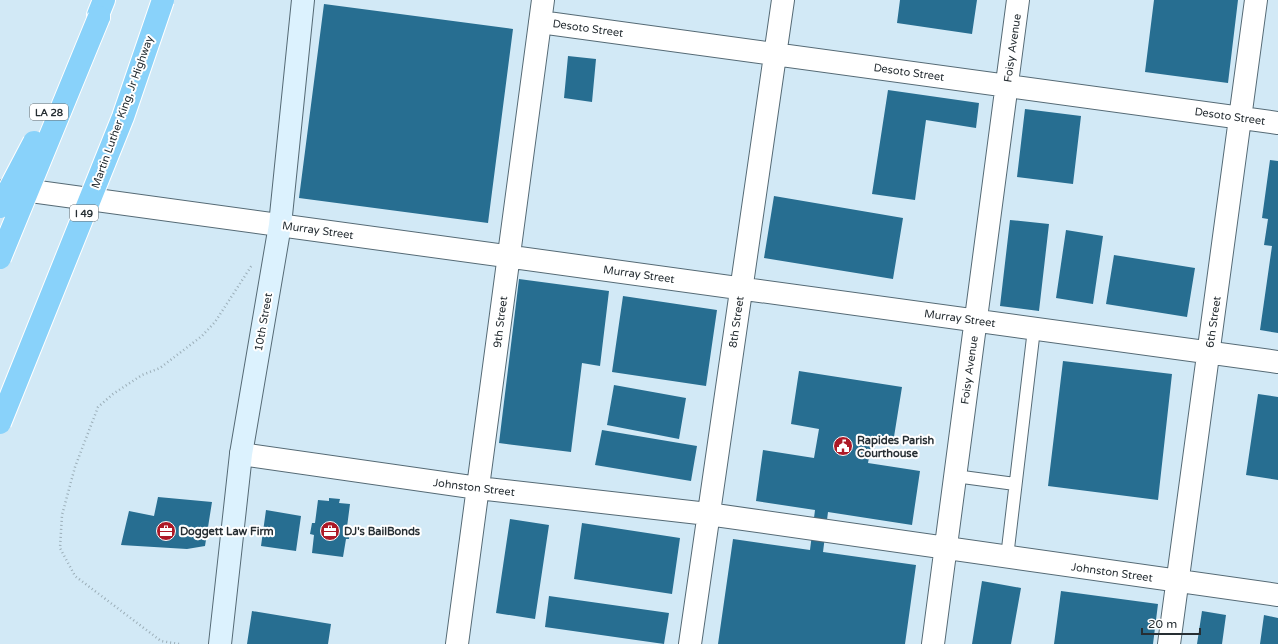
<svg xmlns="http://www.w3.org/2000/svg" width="1278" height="644" viewBox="0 0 1278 644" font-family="'Varela Round',sans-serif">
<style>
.building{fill:#276e91}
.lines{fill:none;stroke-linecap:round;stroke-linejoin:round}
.lane-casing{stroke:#556a75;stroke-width:14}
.street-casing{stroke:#556a75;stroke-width:24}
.secondary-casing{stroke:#556a75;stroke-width:24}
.highway-casing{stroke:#fff;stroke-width:24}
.path{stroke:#9baeb8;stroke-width:2.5;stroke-dasharray:1 3;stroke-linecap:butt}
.lane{stroke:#fff;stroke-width:12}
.street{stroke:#fff;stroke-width:22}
.secondary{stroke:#dcf2fe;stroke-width:22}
.highway{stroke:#89d2fa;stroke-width:22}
.highway-bridge-casing{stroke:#fff;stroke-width:24;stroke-linecap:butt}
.highway-bridge{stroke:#89d2fa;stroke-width:22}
.labels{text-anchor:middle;stroke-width:4;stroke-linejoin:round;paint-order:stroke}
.shield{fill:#fff;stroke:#676d70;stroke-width:1}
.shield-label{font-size:10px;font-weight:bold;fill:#262e33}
.street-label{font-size:11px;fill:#262e33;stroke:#fff}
.poi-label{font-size:11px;font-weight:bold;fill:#262e33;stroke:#fff;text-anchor:start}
</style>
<rect width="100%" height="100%" fill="#d2e9f6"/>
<path class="building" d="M900 0H977L972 34 897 23Z
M1154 0H1238L1228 83 1145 72Z
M324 4 513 29 488 223 299 198Z
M568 56 596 59 592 102 564 98Z
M888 90 979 103 976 128 926 120 915 200 872 194Z
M1025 109 1081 116 1073 184 1017 177Z
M1270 160 1278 161V333L1260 330 1272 246 1264 245 1268 219 1262 218Z
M774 196 903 218 893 279 764 258Z
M1010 220 1049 224 1039 311 1000 306Z
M1066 230 1103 236 1093 304 1056 298Z
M1114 255 1195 268 1187 317 1106 304Z
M519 279 609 291 600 366 582 363 571 452 499 443Z
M623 296 717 310 706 386 612 372Z
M1063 361 1172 374 1158 500 1048 486Z
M799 371 902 387 893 443 872 440 868 463 920 471 912 525 828 512 823 552 916 565 905 644H718L733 539 810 550 815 510 756 501 763 450 814 458 819 429 791 424Z
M614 385 686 398 679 439 607 425Z
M1258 394 1278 397V480L1246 475Z
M602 430 697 446 691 481 595 465Z
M158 497 212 502 205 546 187 549 121 545 129 511 154 516Z
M329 498 340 499 339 503 350 504 347 527 350 528 349 539H346L343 557 312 553 314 535 310 534 312 523H315L318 500 329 501Z
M266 510 301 516 296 551 261 546Z
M510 519 549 525 535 619 496 613Z
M582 523 680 538 672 594 574 579Z
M982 581 1021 588 1011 644H972Z
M1061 591 1158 604 1153 644H1054Z
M549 596 669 613 664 644 545 627Z
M252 611 331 624 328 644H247Z
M1202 611 1226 615 1222 644H1197Z
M1264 615 1278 618V644H1260Z"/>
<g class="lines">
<defs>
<path id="lane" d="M955 476 1015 484
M1007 557 1034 329"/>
<path id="street" d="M540 22 1278 123
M9 188 1278 362
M241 454 478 488 708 514 1278 595
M457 644 543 0
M690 644 783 0
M933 644 1018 0
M1169 644 1256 0"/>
<path id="secondary" d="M220 644 241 454 280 225 303 0"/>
<path id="highway" d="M99 17 98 15 104 0"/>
</defs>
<use href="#lane" class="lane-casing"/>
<use href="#street" class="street-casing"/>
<use href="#secondary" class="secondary-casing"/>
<use href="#highway" class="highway-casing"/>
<path class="path" d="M179 644 161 641 75 576 60 548 62 515 75 467 98 407 113 394 142 375 160 368 202 336 215 322 252 265"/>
<use href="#lane" class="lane"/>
<use href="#street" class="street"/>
<use href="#secondary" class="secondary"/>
<use href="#highway" class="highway"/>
<defs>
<path id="highway-bridge" d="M0 207 34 142
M0 258 99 17
M0 423 123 117 163 0"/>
</defs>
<use href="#highway-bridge" class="highway-bridge-casing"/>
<use href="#highway-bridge" class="highway-bridge"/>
</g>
<defs>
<symbol id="civic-disc" viewBox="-11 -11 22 22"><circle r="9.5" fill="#ad1927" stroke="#fff"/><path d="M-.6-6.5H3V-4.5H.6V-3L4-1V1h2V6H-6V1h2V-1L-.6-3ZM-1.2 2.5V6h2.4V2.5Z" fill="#fff"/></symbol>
<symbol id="office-disc" viewBox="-11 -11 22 22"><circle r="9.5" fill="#ad1927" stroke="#fff"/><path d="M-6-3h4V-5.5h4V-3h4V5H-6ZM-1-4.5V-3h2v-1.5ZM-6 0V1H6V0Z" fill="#fff"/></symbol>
</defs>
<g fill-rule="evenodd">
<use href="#civic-disc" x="832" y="435" width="22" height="22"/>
<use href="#office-disc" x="155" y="520" width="22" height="22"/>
<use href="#office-disc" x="319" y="520" width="22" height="22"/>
</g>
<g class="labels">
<g class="shield">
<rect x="30" y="104" width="38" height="16" rx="3"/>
<rect x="70" y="205" width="28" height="16" rx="3"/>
</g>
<g class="shield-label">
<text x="49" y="116">LA 28</text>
<text x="84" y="217">I 49</text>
</g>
<g class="street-label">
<text transform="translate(588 28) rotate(8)" y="4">Desoto Street</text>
<text transform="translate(1012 48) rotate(-82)" y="4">Foisy Avenue</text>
<text transform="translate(909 72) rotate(8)" y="4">Desoto Street</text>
<text transform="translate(122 112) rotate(-70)" y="4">Martin Luther King, Jr Highway</text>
<text transform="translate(1230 116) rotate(8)" y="4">Desoto Street</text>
<text transform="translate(318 230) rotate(8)" y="4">Murray Street</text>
<text transform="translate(639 274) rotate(8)" y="4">Murray Street</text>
<text transform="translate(960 318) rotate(8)" y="4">Murray Street</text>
<text transform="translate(263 322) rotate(-80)" y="4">10th Street</text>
<text transform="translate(500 322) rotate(-83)" y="4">9th Street</text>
<text transform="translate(736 322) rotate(-82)" y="4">8th Street</text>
<text transform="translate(1213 322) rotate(-82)" y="4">6th Street</text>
<text transform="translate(969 370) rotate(-82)" y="4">Foisy Avenue</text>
<text transform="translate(474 487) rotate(7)" y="4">Johnston Street</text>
<text transform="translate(1112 572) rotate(8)" y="4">Johnston Street</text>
</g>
<g class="poi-label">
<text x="857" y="444">Rapides Parish<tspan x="857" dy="13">Courthouse</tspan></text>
<text x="180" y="535">Doggett Law Firm</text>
<text x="344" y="535">DJ's BailBonds</text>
</g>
</g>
<path d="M1142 628v6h58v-6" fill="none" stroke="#262e33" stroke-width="2"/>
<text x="1148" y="628" font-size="12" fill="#262e33" stroke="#ffffff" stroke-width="3" paint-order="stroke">20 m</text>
</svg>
